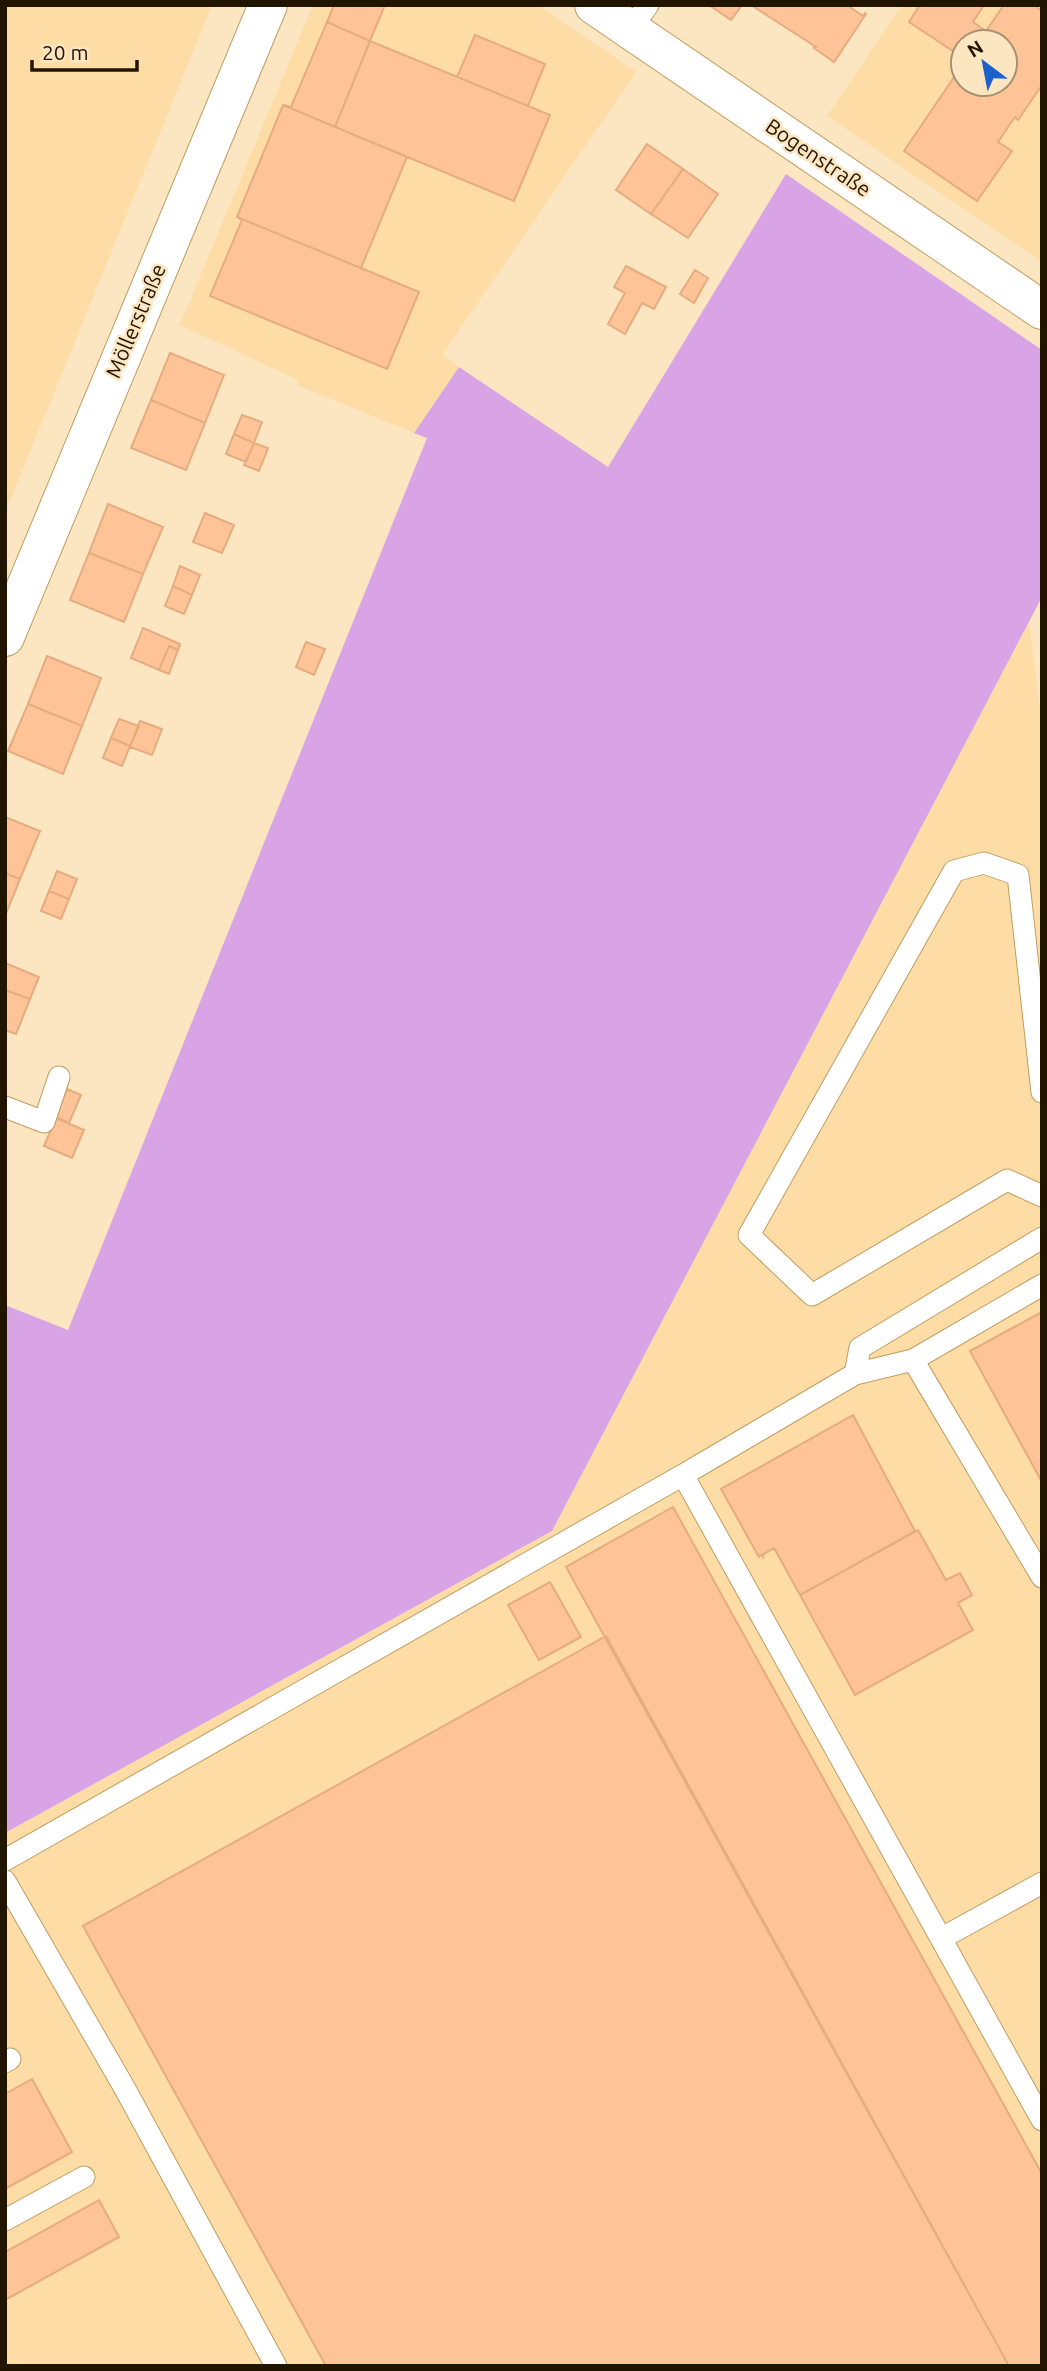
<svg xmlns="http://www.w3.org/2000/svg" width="1047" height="2371" viewBox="0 0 1047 2371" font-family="Ubuntu,sans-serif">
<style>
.built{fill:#fedca6;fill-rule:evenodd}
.green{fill:#d9a4e6}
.building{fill:#fec497;stroke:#e5ac7f;stroke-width:2}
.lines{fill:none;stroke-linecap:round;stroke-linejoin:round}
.service-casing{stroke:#c19d61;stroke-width:23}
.minor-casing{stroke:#c19d61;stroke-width:40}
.tertiary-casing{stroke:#c19d61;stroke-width:40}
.service{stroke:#fff;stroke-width:21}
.minor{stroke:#fff;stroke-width:38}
.tertiary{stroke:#fff;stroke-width:38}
.labels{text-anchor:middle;stroke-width:5;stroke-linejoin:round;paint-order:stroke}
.street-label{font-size:21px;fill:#221500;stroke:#fce5c1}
</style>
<rect width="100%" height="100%" fill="#fce5c1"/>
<path class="built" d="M5 5H212L5 513Z
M313 5H538L636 72 442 355 459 367 414 433 297 385 298 380 180 325Z
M902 5H1042V262L827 116ZM963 42H1005V84H963Z
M1029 621 1042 728V2366H5V1833L552 1531Z"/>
<path class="green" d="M786 174 1042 350V597L552 1531 5 1833V1305L68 1330 427 438 414 433 459 367 608 467Z"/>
<path class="building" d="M334 5H385L370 41 327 22Z
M709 5H742L731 20Z
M751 5H847L863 16 865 13 866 14 834 62 814 48 816 47Z
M920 5H984L973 22 986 31 1004 5H1034L1042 11V85L1018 120 1015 117 998 142 1012 151 977 201 904 151 963 64V84H1005V42H963V46L958 43 953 51 909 22Z
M327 22 370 41 335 127 283 105 291 107Z
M475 35 545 64 528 106 457 77Z
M370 41 550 115 514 201 335 127Z
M283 105 407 157 361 268 419 292 237 217Z
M647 144 683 169 651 214 616 190Z
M683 169 718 194 688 238 651 214Z
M237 217 419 292 387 369 210 296 242 220Z
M626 266 666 287 654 309 642 303 625 334 608 324 625 293 614 287Z
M695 270 708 278 694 303 680 294Z
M170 353 224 375 205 423 151 400Z
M151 400 205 423 186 470 131 448Z
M242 415 262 422 254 443 234 434Z
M234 434 254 443 246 462 226 454Z
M254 443 268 448 259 471 244 465Z
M108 504 163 527 143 574 89 553Z
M205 513 234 525 222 553 193 542Z
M89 553 143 574 124 622 70 600Z
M180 566 200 575 192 595 173 586Z
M173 586 192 595 184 614 165 606Z
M143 628 180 644 178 650 169 646 159 670 131 658Z
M306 642 325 649 314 675 296 667Z
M169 646 178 650 169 674 159 670Z
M47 656 101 678 82 726 28 704Z
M28 704 82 726 63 774 8 751Z
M119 719 139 726 130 746 111 738Z
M140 721 162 729 152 755 130 747Z
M111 738 130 746 122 766 103 758Z
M5 817 40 831 20 879 5 873Z
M57 871 77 879 69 899 49 891Z
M5 873 20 879 5 916Z
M49 891 69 899 61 919 41 911Z
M5 963 39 977 30 999 5 990Z
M5 990 30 999 16 1034 5 1030Z
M67 1089 81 1095 69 1123 56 1117Z
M56 1118 84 1130 72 1158 44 1146Z
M1042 1312V1482L970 1351Z
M853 1415 915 1531 800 1595 774 1548 764 1554 763 1557 762 1554 759 1557 721 1489Z
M673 1507 1042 2174V2366H1009L566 1567Z
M918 1530 946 1580 960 1573 972 1595 958 1603 973 1630 855 1695 800 1595Z
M550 1582 581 1637 539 1660 508 1605Z
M606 1636 1009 2366H326L83 1926Z
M32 2079 72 2152 5 2189V2094Z
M99 2200 119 2237 5 2300V2252Z"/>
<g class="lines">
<defs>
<path id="service" d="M630 30 648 5
M1042 1092 1018 875 984 863 954 871 749 1235 812 1295 1007 1180 1042 1196
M5 1107 44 1122 59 1077
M1042 1238 860 1348 855 1374 913 1360 1042 1577
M913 1360 1042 1285
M683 1475 855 1374
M5 1860 683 1475 1042 2120
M5 1881 124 2087 276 2366
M942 1938 1042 1883
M5 2062 10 2059
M5 2220 84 2177"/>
<path id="minor" d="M594 5 1042 310"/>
<path id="tertiary" d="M5 637 268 5"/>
</defs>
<use href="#service" class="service-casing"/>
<use href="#minor" class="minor-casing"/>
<use href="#tertiary" class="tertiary-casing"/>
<use href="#service" class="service"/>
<use href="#minor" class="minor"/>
<use href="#tertiary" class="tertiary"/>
</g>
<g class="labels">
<g class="street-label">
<text transform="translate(818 158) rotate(34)" y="7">Bogenstraße</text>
<text transform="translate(136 321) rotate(-67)" y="7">Möllerstraße</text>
</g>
</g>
<rect width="1047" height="2371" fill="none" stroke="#221500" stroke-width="14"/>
<g transform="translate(984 63) rotate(328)"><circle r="33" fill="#fce5c1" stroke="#a59274" stroke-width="2"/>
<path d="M0-5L12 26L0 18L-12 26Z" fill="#1b61cc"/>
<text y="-10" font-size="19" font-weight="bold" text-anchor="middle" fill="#221500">N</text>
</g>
<path d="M32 60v10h105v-10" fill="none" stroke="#221500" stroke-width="3.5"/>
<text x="42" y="60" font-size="21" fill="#221500" stroke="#fce5c1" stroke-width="5" paint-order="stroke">20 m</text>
</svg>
